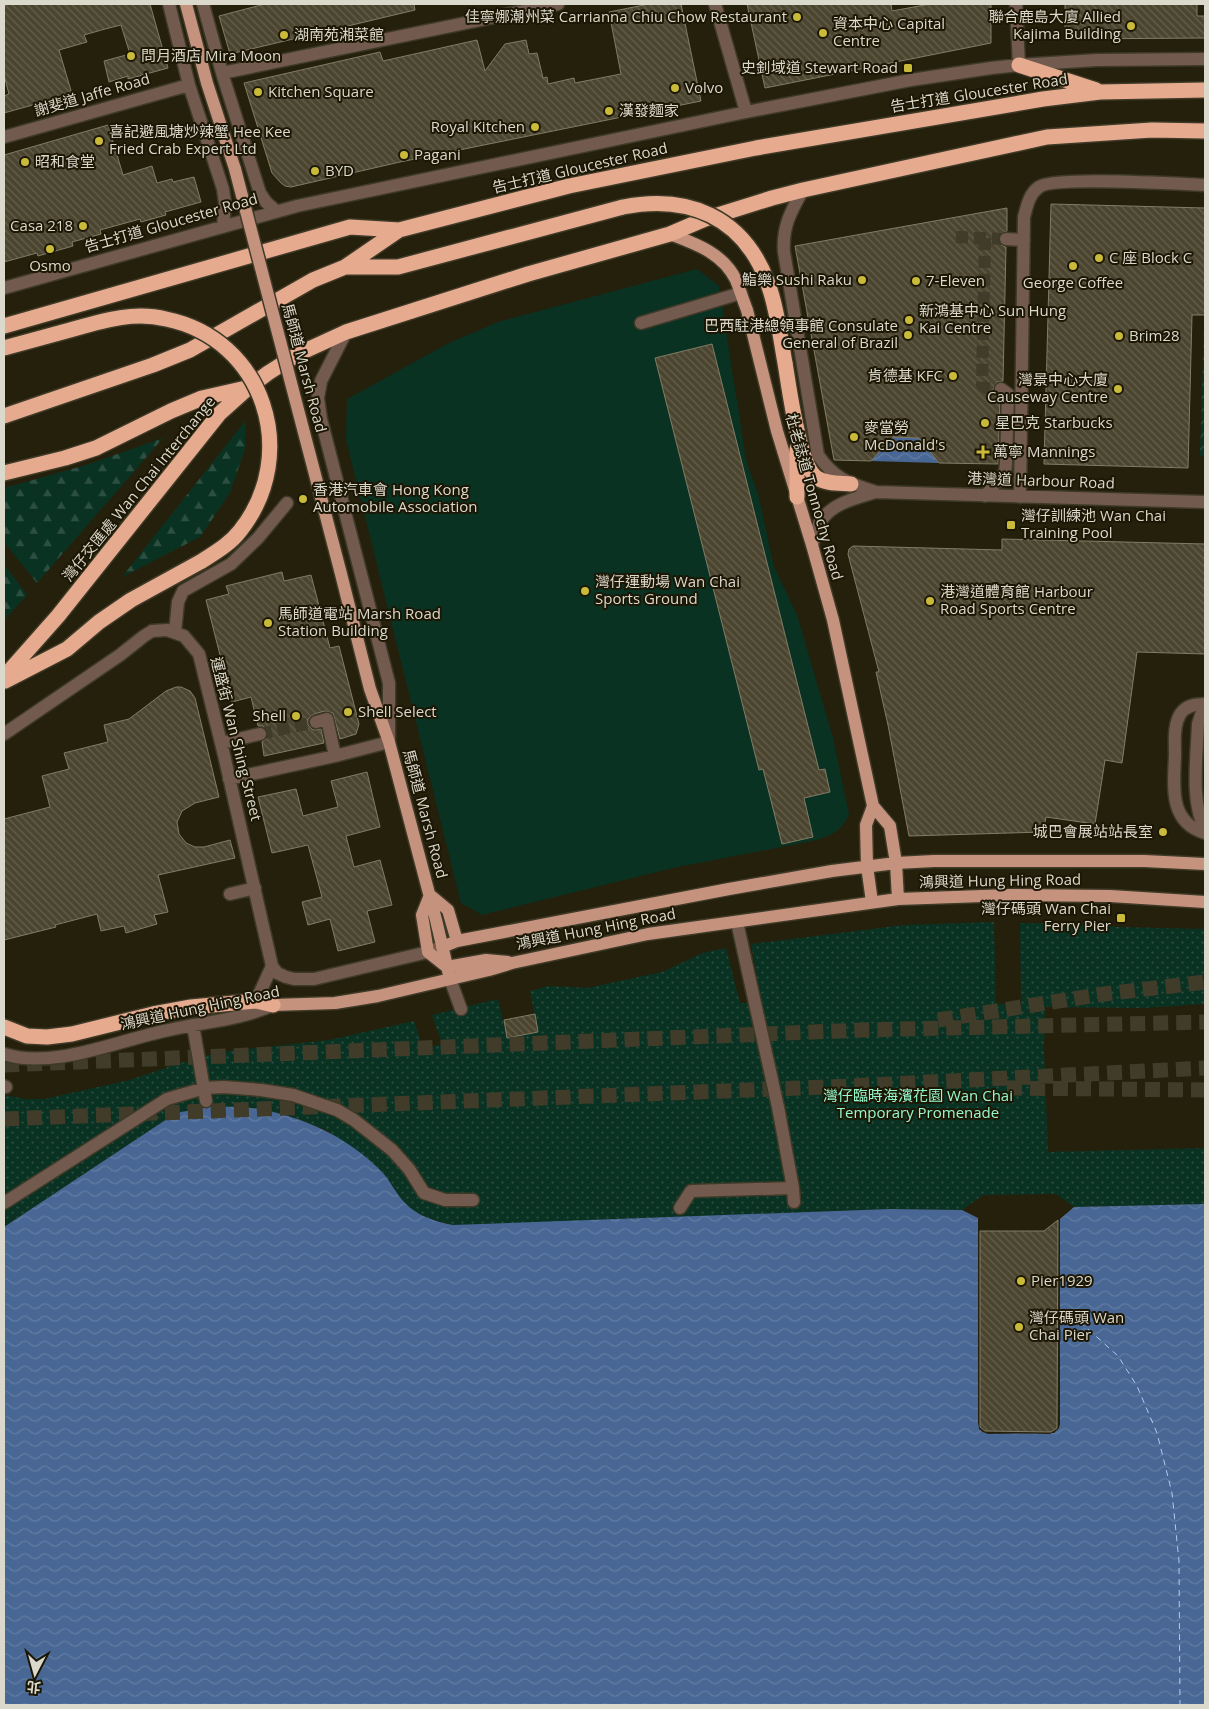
<svg xmlns="http://www.w3.org/2000/svg" width="1209" height="1709" viewBox="0 0 1209 1709" font-family="'Open Sans','Noto Sans TC',sans-serif">
<style>
.grass{fill:#093223}
.forest{fill:url(#forest-firs)}
.park{fill:url(#park-dots)}
.garden{fill:url(#garden-furrows)}
.water{fill:url(#water-waves)}
.pier{fill:#25200c}
.lines{fill:none;stroke-linecap:round;stroke-linejoin:round}
.ferry{stroke:#afccf5;stroke-width:1;stroke-dasharray:6 5;stroke-linecap:butt}
.building{fill:url(#building-back-hatch);stroke:#827c65}
.minor-tunnel{stroke:#403c29;stroke-width:12;stroke-dasharray:12 6;stroke-linecap:butt}
.highway-tunnel{stroke:#403c29;stroke-width:15;stroke-dasharray:15 8;stroke-linecap:butt}
.minor-casing{stroke:#3e3a27;stroke-width:15}
.major-casing{stroke:#3e3a27;stroke-width:15}
.highway-casing{stroke:#3e3a27;stroke-width:18}
.minor{stroke:#725a4f;stroke-width:12}
.major{stroke:#c5937d;stroke-width:12}
.highway{stroke:#e6aa8f;stroke-width:15}
.major-bridge-casing{stroke:#3e3a27;stroke-width:15;stroke-linecap:butt}
.highway-bridge-casing{stroke:#3e3a27;stroke-width:18;stroke-linecap:butt}
.major-bridge{stroke:#c5937d;stroke-width:12}
.highway-bridge{stroke:#e6aa8f;stroke-width:15}
.poi-dot{fill:#caba39;stroke:#1c1604;stroke-width:2}
.labels{text-anchor:middle;stroke-width:4;stroke-linejoin:round;paint-order:stroke}
.poi-label{font-size:15px;fill:#dbd8cc;stroke:#1c1604;text-anchor:start}
.street-label{font-size:15px;fill:#dbd8cc;stroke:#1c1604}
.park-label{font-size:15px;fill:#95f7cd;stroke:#1c1604}
</style>
<defs>
<pattern id="forest-firs" width="22" height="20" patternUnits="userSpaceOnUse" patternTransform="scale(1.25)"><rect width="22" height="20" fill="#093223"/><path d="M5 1l3.5 6h-7zM16 11l3.5 6h-7z" fill="#2c4f42"/></pattern>
<pattern id="park-dots" width="8" height="8" patternUnits="userSpaceOnUse" patternTransform="scale(1.25)"><rect width="8" height="8" fill="#093223"/><path d="M2 2h.1M6 6h.1" fill="none" stroke="#2c4f42" stroke-width="1.8" stroke-linecap="round"/></pattern>
<pattern id="garden-furrows" width="10" height="10" patternUnits="userSpaceOnUse" patternTransform="scale(1.25)"><rect width="10" height="10" fill="#093223"/><path d="M-1 1l2-2M0 10L10 0M9 11l2-2" fill="none" stroke="#2c4f42"/></pattern>
<pattern id="water-waves" width="16" height="10" patternUnits="userSpaceOnUse" patternTransform="scale(1.25)"><rect width="16" height="10" fill="#486794"/><path d="M0 5q4-4 8 0t8 0" fill="none" stroke="#627ca2"/></pattern>
<pattern id="building-back-hatch" width="6" height="6" patternUnits="userSpaceOnUse" patternTransform="scale(1.25)"><rect width="6" height="6" fill="#4b4530"/><path d="M-1 5l2 2M0 0l6 6M5-1l2 2" fill="none" stroke="#645f4d"/></pattern>
</defs>
<rect width="100%" height="100%" fill="#25200c"/>
<path class="grass" d="M697 269 719 286 746 460 758 494 774 567 797 615 833 738 849 815C840 833 830 836 812 841L673 868 482 915 461 903 346 440 347 399 449 343 498 322Z"/>
<path class="forest" d="M246 420 245 449 230 493 200 537 122 577Z
M163 438 37 583 4 542V488L86 465Z
M4 564 27 595 4 620Z"/>
<path class="park" d="M994 922 996 1003 1021 1006 1020 923 1097 924 1116 927 1205 929V1004L1143 1008 1045 1007 1044 1048 1048 1152 1205 1148V1204L1074 1207 1056 1194 983 1195 962 1210 890 1209 458 1226 430 1219 416 1212 405 1204 382 1172 328 1131 309 1123 287 1115 256 1108 208 1107 176 1113 4 1227V1095L25 1099H44L130 1080 177 1064 220 1052 329 1040 414 1021 423 1049 442 1044 432 1015 498 999 507 1038 538 1032 530 991 549 986 587 988 662 972 703 953 726 948 740 1003H762L751 944 904 925Z"/>
<path class="garden" d="M1204 322H1205V456H1200Z"/>
<path class="water" d="M893 437 919 438 939 463 871 461Z
M208 1107C224 1107 242 1106 258 1109 305 1117 349 1138 382 1172 391 1182 396 1194 405 1203 417 1216 437 1222 453 1225L890 1209 962 1210 978 1218V1423L979 1428 983 1432 1050 1434 1059 1428 1060 1219 1074 1207 1205 1204V1705H4V1227L176 1113Z"/>
<path class="pier" d="M978 1218 981 1221V1423L982 1428 988 1431H1049L1054 1430 1056 1427 1057 1221 1060 1219V1424L1059 1428 1054 1433 988 1434 983 1432 979 1429Z"/>
<g class="lines">
<path class="ferry" d="M1060 1313 1078 1320 1118 1356 1137 1386 1157 1433 1172 1493 1179 1561 1180 1705"/>
</g>
<path class="building" d="M4 4H150L168 68 128 79V76L109 82 104 61 130 54 121 25 105 29 84 35 87 42 59 50 72 94 4 113V96L9 94 4 75Z
M265 4H414L415 10 230 54 219 16Z
M649 4H681L701 101 400 162 291 187 285 186 281 183 272 173 244 83 380 52 383 61 477 40 485 71 505 44 526 40 529 54 537 53 543 78 547 77 548 84 574 78 575 83 621 74 609 12Z
M747 4H891L892 11 930 4H991V43L765 88Z
M1065 4H1197V16H1205V38L1065 39Z
M108 125 123 175 152 166 157 183 172 179 173 182 194 177 201 202 165 212 166 215 141 222 140 219 100 230 101 234 72 242 73 246 38 256 37 253 4 262V155Z
M1051 204 1205 208V315H1192L1188 468 1044 464Z
M1007 208V231L1000 234 998 239 1001 245 1006 247 1003 381 997 382 993 389 994 393 1000 398 998 464 939 463 919 438 893 437 871 461 834 460 795 246Z
M712 344 819 770 825 769 830 792 804 798 813 837 782 844 763 769 759 770 655 358Z
M1002 539 1205 544V654L1137 652 1122 763 1105 760 1095 824 1046 817 1043 832 909 836 888 725 876 672H879L848 554 849 549 853 546 1002 550Z
M282 572 284 581 311 575 330 648 339 646 359 724 356 734 340 739 333 713 325 711 314 714 308 719V725L313 730 321 729 324 743 264 756 262 742 268 737V732L263 726H258L251 697 232 702 206 600 229 594 226 586Z
M176 687H181L190 691 195 698 219 797 195 803 182 811 177 822 179 834 186 843 195 847H204L230 840 235 858 158 875 168 912 154 915 157 924 126 933 124 926 101 931 97 914 55 925 56 927 4 940V819L50 807 42 776 69 769 64 753 108 742 104 725 129 719 166 691Z
M367 772 380 827 346 836 354 867 380 860 392 905 367 911 375 942 338 951 330 919 308 925 302 902 322 897 308 845 272 853 258 797 296 789 303 816 338 807 331 781Z
M535 1014 538 1032 507 1038 504 1020Z
M1058 1220 1057 1428 1051 1432 985 1431 980 1427V1231H1044Z"/>
<g class="lines">
<path class="minor-tunnel" d="M956 237 1006 239
M985 238 982 385 986 388 1003 389
M260 734 316 722"/>
<path class="highway-tunnel" d="M938 1020 1104 994 1205 982
M4 1065 862 1030 1205 1022
M1007 1088 1205 1090
M4 1119 851 1086 1205 1068"/>
<defs>
<path id="minor" d="M169 4 189 85 223 189 225 203 223 227
M203 4 222 73 260 193 266 202 276 211
M715 4 746 112
M1016 4 1019 65
M222 73 558 4
M4 137 189 85
M803 190C791 211 782 227 784 252L818 455C834 479 849 483 876 492L1205 502
M1006 239 1024 240
M4 288 297 206 746 112 911 80 991 68 1019 65 1097 60 1205 59
M641 323 741 293
M985 496 1005 472 1006 463 1008 394 1001 389
M1020 497 1024 217C1027 206 1029 194 1039 187 1054 176 1179 184 1205 185
M812 545C815 538 816 529 820 522 832 503 856 498 876 492
M175 632 178 602 183 591 231 564 258 538 287 503
M1205 704C1196 704 1187 705 1181 713 1173 725 1175 742 1175 755 1174 785 1168 822 1205 833
M1205 709 1201 715 1198 724C1197 755 1190 802 1205 829
M316 722 327 719 335 756
M4 734 120 655 144 636 152 631 167 630 184 636 199 654 224 755 272 966 256 1001
M221 743 260 734
M229 779 335 756 389 742V683L321 419 318 398 321 381 346 332
M230 894 255 888
M737 922 778 1107 793 1188 794 1202
M272 966 277 973 286 977 294 979H314L428 952 442 947
M450 979 461 1009
M193 1025 206 1101
M4 1054C54 1070 118 1040 169 1030 204 1022 240 1020 273 1005
M4 1086 6 1087
M4 1203 167 1099 205 1088 224 1087 261 1090 293 1095 337 1110 354 1120 392 1150 409 1169 424 1193 445 1200H473
M680 1208 691 1191 793 1188"/>
<path id="major" d="M186 4 207 83 235 169
M670 234C696 244 723 253 736 280 740 290 743 300 747 310L777 431 812 545 833 620 873 806 890 826 896 863 898 899
M340 570 370 689 389 742 436 920 450 979
M430 895 422 915 428 952 447 967 486 960 508 962
M430 895 448 910 457 941
M872 902 867 866 866 825 873 806
M442 947 457 941 729 889 832 871 896 863 934 861H1144L1205 864
M273 1005 335 1003 378 996 489 970 512 963 648 934 898 899 1011 895 1110 896 1205 902"/>
<path id="highway" d="M1019 65 1096 90
M345 267H398L623 207
M4 326 350 227 399 230
M785 363C789 386 799 467 817 478 826 484 841 483 851 484
M4 416 153 365 190 350 313 280 345 267 399 230 569 186 756 148 1043 99 1100 92 1205 90
M4 473 65 458 96 448 171 411 202 398 246 388
M797 497V449
M4 677 58 616 219 414 248 388 268 373 298 354 346 332 528 274 670 234 705 219 772 198 803 190 1047 137 1152 130 1205 131
M5 681 67 649 99 622 131 600 202 561
M4 1027 27 1036 47 1037 72 1034 153 1014 191 1007 256 1001 273 1005"/>
</defs>
<use href="#minor" class="minor-casing"/>
<use href="#major" class="major-casing"/>
<use href="#highway" class="highway-casing"/>
<use href="#minor" class="minor"/>
<use href="#major" class="major"/>
<use href="#highway" class="highway"/>
<defs>
<path id="major-bridge" d="M235 169 340 570"/>
<path id="highway-bridge" d="M623 207C688 194 743 217 767 281 777 307 780 336 785 363
M4 348C26 342 48 336 70 330 102 321 133 311 166 319 264 339 301 454 240 531 230 544 216 552 202 561"/>
</defs>
<use href="#major-bridge" class="major-bridge-casing"/>
<use href="#highway-bridge" class="highway-bridge-casing"/>
<use href="#major-bridge" class="major-bridge"/>
<use href="#highway-bridge" class="highway-bridge"/>
</g>
<g class="poi-dot">
<circle cx="797" cy="17" r="5"/>
<circle cx="1131" cy="26" r="5"/>
<circle cx="823" cy="33" r="5"/>
<circle cx="284" cy="35" r="5"/>
<circle cx="131" cy="56" r="5"/>
<rect x="903" y="63" width="10" height="10" rx="2.5"/>
<circle cx="675" cy="88" r="5"/>
<circle cx="258" cy="92" r="5"/>
<circle cx="609" cy="111" r="5"/>
<circle cx="535" cy="127" r="5"/>
<circle cx="99" cy="141" r="5"/>
<circle cx="404" cy="155" r="5"/>
<circle cx="25" cy="162" r="5"/>
<circle cx="315" cy="171" r="5"/>
<circle cx="83" cy="226" r="5"/>
<circle cx="50" cy="249" r="5"/>
<circle cx="1099" cy="258" r="5"/>
<circle cx="1073" cy="266" r="5"/>
<circle cx="862" cy="280" r="5"/>
<circle cx="916" cy="281" r="5"/>
<circle cx="909" cy="320" r="5"/>
<circle cx="908" cy="335" r="5"/>
<circle cx="1119" cy="336" r="5"/>
<circle cx="953" cy="376" r="5"/>
<circle cx="1118" cy="389" r="5"/>
<circle cx="985" cy="423" r="5"/>
<circle cx="854" cy="437" r="5"/>
<path d="M980.5 444.5h5v5h5v5h-5v5h-5v-5h-5v-5h5z"/>
<circle cx="303" cy="499" r="5"/>
<rect x="1006" y="520" width="10" height="10" rx="2.5"/>
<circle cx="585" cy="591" r="5"/>
<circle cx="930" cy="601" r="5"/>
<circle cx="268" cy="623" r="5"/>
<circle cx="348" cy="712" r="5"/>
<circle cx="296" cy="716" r="5"/>
<circle cx="1163" cy="832" r="5"/>
<rect x="1116" y="913" width="10" height="10" rx="2.5"/>
<circle cx="1021" cy="1281" r="5"/>
<circle cx="1019" cy="1327" r="5"/>
</g>
<g class="labels">
<g class="poi-label">
<text x="787" y="22" text-anchor="end">佳寧娜潮州菜 Carrianna Chiu Chow Restaurant</text>
<text x="1121" y="22" text-anchor="end">聯合鹿島大廈 Allied<tspan x="1121" dy="17">Kajima Building</tspan></text>
<text x="833" y="29">資本中心 Capital<tspan x="833" dy="17">Centre</tspan></text>
<text x="294" y="40">湖南苑湘菜館</text>
<text x="141" y="61">問月酒店 Mira Moon</text>
<text x="898" y="73" text-anchor="end">史釗域道 Stewart Road</text>
<text x="685" y="93">Volvo</text>
<text x="268" y="97">Kitchen Square</text>
<text x="619" y="116">漢發麵家</text>
<text x="525" y="132" text-anchor="end">Royal Kitchen</text>
<text x="109" y="137">喜記避風塘炒辣蟹 Hee Kee<tspan x="109" dy="17">Fried Crab Expert Ltd</tspan></text>
<text x="414" y="160">Pagani</text>
<text x="35" y="167">昭和食堂</text>
<text x="325" y="176">BYD</text>
<text x="73" y="231" text-anchor="end">Casa 218</text>
<text x="1109" y="263">C 座 Block C</text>
<text x="50" y="271" text-anchor="middle">Osmo</text>
<text x="852" y="285" text-anchor="end">鮨樂 Sushi Raku</text>
<text x="926" y="286">7-Eleven</text>
<text x="1073" y="288" text-anchor="middle">George Coffee</text>
<text x="919" y="316">新鴻基中心 Sun Hung<tspan x="919" dy="17">Kai Centre</tspan></text>
<text x="898" y="331" text-anchor="end">巴西駐港總領事館 Consulate<tspan x="898" dy="17">General of Brazil</tspan></text>
<text x="1129" y="341">Brim28</text>
<text x="943" y="381" text-anchor="end">肯德基 KFC</text>
<text x="1108" y="385" text-anchor="end">灣景中心大廈<tspan x="1108" dy="17">Causeway Centre</tspan></text>
<text x="995" y="428">星巴克 Starbucks</text>
<text x="864" y="433">麥當勞<tspan x="864" dy="17">McDonald's</tspan></text>
<text x="993" y="457">萬寧 Mannings</text>
<text x="313" y="495">香港汽車會 Hong Kong<tspan x="313" dy="17">Automobile Association</tspan></text>
<text x="1021" y="521">灣仔訓練池 Wan Chai<tspan x="1021" dy="17">Training Pool</tspan></text>
<text x="595" y="587">灣仔運動場 Wan Chai<tspan x="595" dy="17">Sports Ground</tspan></text>
<text x="940" y="597">港灣道體育館 Harbour<tspan x="940" dy="17">Road Sports Centre</tspan></text>
<text x="278" y="619">馬師道電站 Marsh Road<tspan x="278" dy="17">Station Building</tspan></text>
<text x="358" y="717">Shell Select</text>
<text x="286" y="721" text-anchor="end">Shell</text>
<text x="1153" y="837" text-anchor="end">城巴會展站站長室</text>
<text x="1111" y="914" text-anchor="end">灣仔碼頭 Wan Chai<tspan x="1111" dy="17">Ferry Pier</tspan></text>
<text x="1031" y="1286">Pier1929</text>
<text x="1029" y="1323">灣仔碼頭 Wan<tspan x="1029" dy="17">Chai Pier</tspan></text>
</g>
<g class="street-label">
<text transform="translate(979 93) rotate(-9)" y="5">告士打道 Gloucester Road</text>
<text transform="translate(92 95) rotate(-16)" y="5">謝斐道 Jaffe Road</text>
<text transform="translate(580 168) rotate(-13)" y="5">告士打道 Gloucester Road</text>
<text transform="translate(171 223) rotate(-16)" y="5">告士打道 Gloucester Road</text>
<text transform="translate(304 368) rotate(75)" y="5">馬師道 Marsh Road</text>
<text transform="translate(1041 481) rotate(2)" y="5">港灣道 Harbour Road</text>
<text transform="translate(139 489) rotate(-51)" y="5">灣仔交匯處 Wan Chai Interchange</text>
<text transform="translate(814 497) rotate(74)" y="5">杜老誌道 Tonnochy Road</text>
<text transform="translate(236 739) rotate(76)" y="5">運盛街 Wan Shing Street</text>
<text transform="translate(425 814) rotate(75)" y="5">馬師道 Marsh Road</text>
<text transform="translate(1000 881) rotate(-1)" y="5">鴻興道 Hung Hing Road</text>
<text transform="translate(596 929) rotate(-11)" y="5">鴻興道 Hung Hing Road</text>
<text transform="translate(200 1008) rotate(-12)" y="5">鴻興道 Hung Hing Road</text>
</g>
<g class="park-label">
<text x="918" y="1101">灣仔臨時海濱花園 Wan Chai<tspan x="918" dy="17">Temporary Promenade</tspan></text>
</g>
</g>
<rect width="1209" height="1709" fill="none" stroke="#dbd8cc" stroke-width="10"/>
<g transform="translate(35 1674) rotate(186)" stroke="#1c1604" stroke-width="4" paint-order="stroke">
<path d="M0-4L9 19L0 12L-9 19Z" fill="#dbd8cc"/>
<text y="-8" font-size="14" font-weight="bold" text-anchor="middle" fill="#dbd8cc">北</text>
</g>
</svg>
